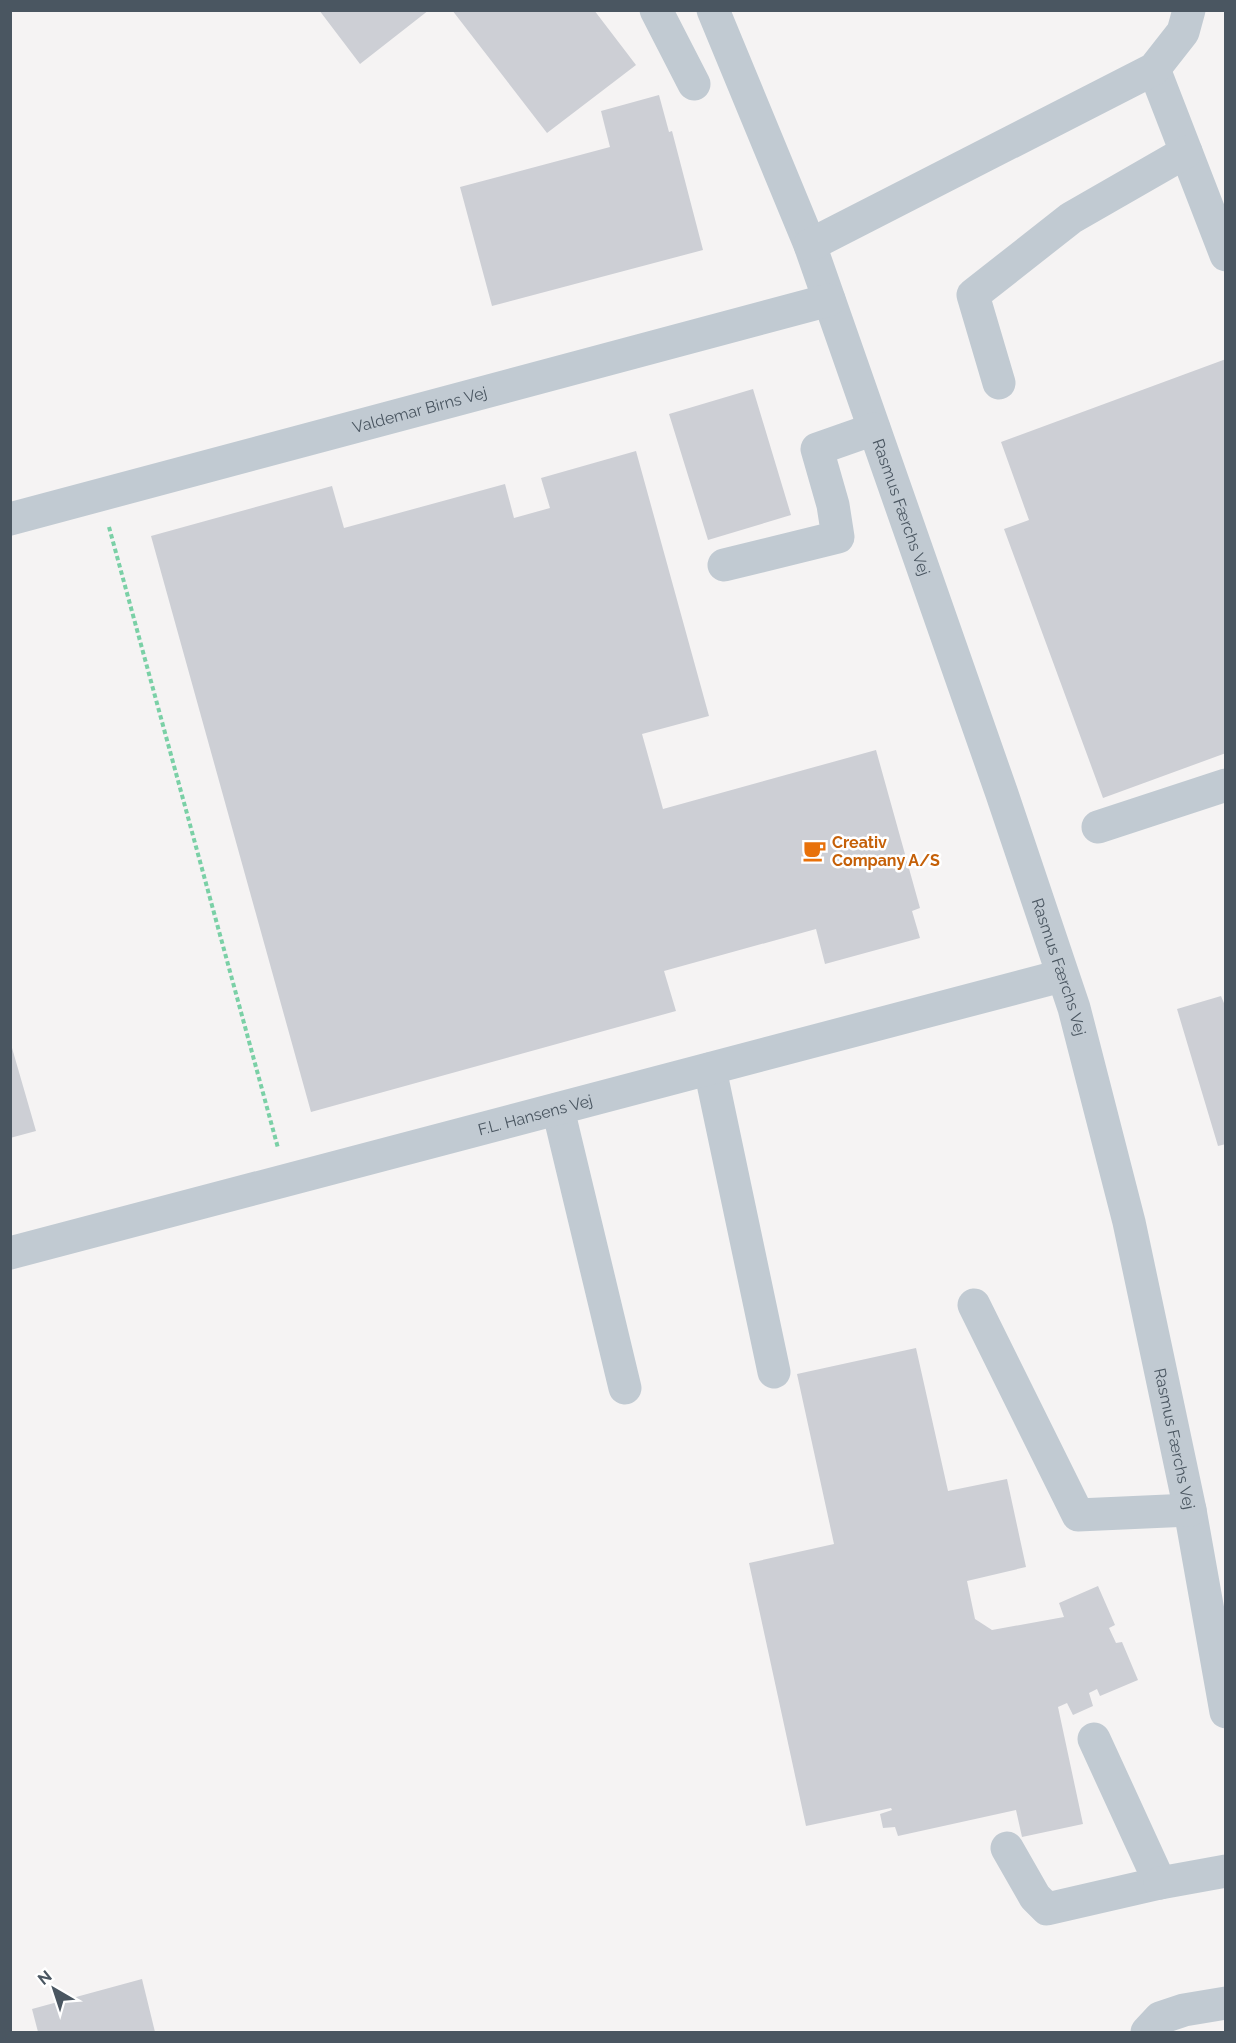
<svg xmlns="http://www.w3.org/2000/svg" width="1236" height="2043" viewBox="0 0 1236 2043" font-family="Raleway,sans-serif">
<style>
.building{fill:#cdcfd5}
.lines{fill:none;stroke-linecap:round;stroke-linejoin:round}
.path{stroke:#7ad0a6;stroke-width:4;stroke-dasharray:4.5 3;stroke-linecap:butt}
.minor{stroke:#c1cad2;stroke-width:33}
.labels{text-anchor:middle;stroke-width:5;stroke-linejoin:round;paint-order:stroke}
.street-label{font-size:16px;fill:#4a5661;stroke:#fff}
.food-label{font-size:16px;font-weight:bold;fill:#c56008;stroke:#fff;text-anchor:start}
</style>
<rect width="100%" height="100%" fill="#f5f3f3"/>
<path class="building" d="M319 10H429L360 64Z
M452 10H594L636 65 547 133Z
M659 95 669 132 672 131 703 250 492 306 460 187 610 147 601 111Z
M1226 359V753L1103 798 1004 529 1029 520 1001 442Z
M753 389 791 515 708 540 669 414Z
M636 451 709 716 642 734 663 809 876 750 920 908 912 911 920 938 825 964 816 929 664 971 676 1011 311 1112 151 536 332 486 344 528 505 484 514 518 550 508 541 478Z
M1221 996 1226 1008V1144L1218 1146 1177 1009Z
M10 1041 36 1131 10 1138Z
M916 1348 948 1491 1007 1479 1026 1567 967 1581 975 1619 992 1630 1064 1617 1059 1603 1098 1586 1115 1625 1109 1628 1116 1643 1122 1642 1138 1680 1100 1696 1097 1689 1089 1693 1093 1706 1073 1715 1067 1703 1058 1707 1083 1824 1022 1837 1016 1810 898 1836 895 1827 883 1828 880 1814 892 1810 891 1808 806 1826 749 1563 834 1544 797 1374Z
M142 1979 155 2032H38L32 2009Z"/>
<g class="lines">
<path class="path" d="M109 527 278 1148"/>
<g class="minor">
<path d="M656 10 694 84"/>
<path id="s1" d="M713 10 810 245 1002 794 1074 1008 1129 1222 1190 1510 1226 1712"/>
<path d="M1154 69 1226 255"/>
<path d="M810 245 1154 69 1183 32 1189 10"/>
<path d="M999 383 973 295 1071 218 1186 152"/>
<path id="s2" d="M10 519 829 300"/>
<path d="M724 565 838 537 833 505 817 449 874 429"/>
<path d="M1098 827 1226 785"/>
<path d="M710 1069 774 1372"/>
<path d="M558 1109 625 1388"/>
<path id="s3" d="M10 1253 1061 976"/>
<path d="M974 1305 1078 1515 1190 1510"/>
<path d="M1007 1848 1035 1897 1047 1909 1160 1883 1094 1739"/>
<path d="M1160 1883 1226 1871"/>
<path d="M1147 2032 1160 2018 1184 2010 1226 2003"/>
</g>
</g>
<defs>
<symbol id="cafe-bare" viewBox="-9 -9 18 18"><path d="M-5.5-4.5H6V0H3Q3 3.5 0 3.5H-2.5Q-5.5 3.5-5.5 0ZM3-3.2v2h1.7v-2ZM-6 4.5H4V6H-6Z" fill="#e8710a" stroke="#fff" stroke-width="2.5" paint-order="stroke"/></symbol>
</defs>
<g fill-rule="evenodd">
<use href="#cafe-bare" x="798" y="834" width="33" height="33"/>
</g>
<g class="labels">
<g class="street-label">
<text dy="6" stroke="none"><textPath href="#s2" startOffset="424">Valdemar Birns Vej</textPath></text>
<text dy="6" stroke="none"><textPath href="#s1" startOffset="532">Rasmus Færchs Vej</textPath></text>
<text dy="6" stroke="none"><textPath href="#s1" startOffset="1018">Rasmus Færchs Vej</textPath></text>
<text dy="6" stroke="none"><textPath href="#s3" startOffset="543">F.L. Hansens Vej</textPath></text>
<text dy="6" stroke="none"><textPath href="#s1" startOffset="1504">Rasmus Færchs Vej</textPath></text>
</g>
<g class="food-label">
<text x="832" y="848">Creativ<tspan x="832" dy="18">Company A/S</tspan></text>
</g>
</g>
<rect width="1236" height="2043" fill="none" stroke="#4a5661" stroke-width="24"/>
<g transform="translate(54 1989) rotate(321)" stroke="#ffffff" stroke-width="4.5" paint-order="stroke">
<path d="M0-4.5L10 22L0 15L-10 22Z" fill="#4a5661"/>
<text y="-9" font-size="16" font-weight="bold" text-anchor="middle" fill="#4a5661">N</text>
</g>
</svg>
